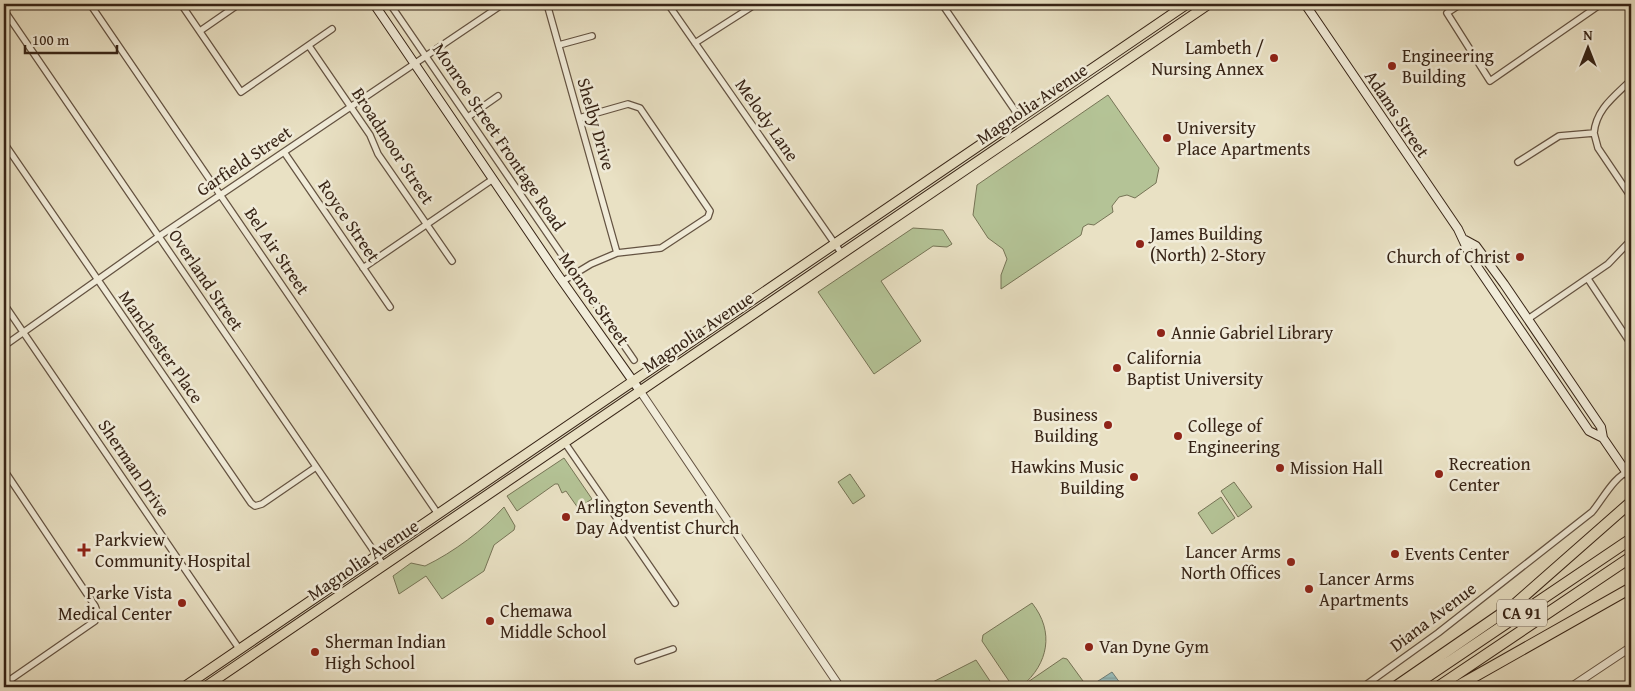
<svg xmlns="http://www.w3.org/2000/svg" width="1635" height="691" viewBox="0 0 1635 691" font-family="'Gentium Book Plus',serif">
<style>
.grass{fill:#b4c396;stroke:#767456}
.water{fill:url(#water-rules);stroke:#717f78}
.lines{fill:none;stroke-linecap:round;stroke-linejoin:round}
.minor-casing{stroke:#645342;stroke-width:8}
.tertiary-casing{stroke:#645342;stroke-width:9}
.secondary-casing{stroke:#372416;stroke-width:10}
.primary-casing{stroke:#372416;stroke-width:11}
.motorway-casing{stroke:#372416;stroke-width:12}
.minor{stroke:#f1ecd9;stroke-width:5.5}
.tertiary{stroke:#f1ecd9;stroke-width:7}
.secondary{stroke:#f1ecd9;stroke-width:8}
.primary{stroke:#e9e1c4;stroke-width:9}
.motorway{stroke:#e9e1c4;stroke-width:10}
.poi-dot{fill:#8f2418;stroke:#f1ecd9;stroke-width:2}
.labels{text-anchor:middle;stroke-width:5;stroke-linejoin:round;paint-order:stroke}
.shield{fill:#f1ecd9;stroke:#6f6050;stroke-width:1}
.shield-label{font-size:16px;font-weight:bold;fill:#372416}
.poi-label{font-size:18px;fill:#372416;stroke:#f1ecd9;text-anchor:start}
.street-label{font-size:18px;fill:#372416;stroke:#f1ecd9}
</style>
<defs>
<pattern id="water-rules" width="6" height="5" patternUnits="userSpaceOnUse" patternTransform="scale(1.25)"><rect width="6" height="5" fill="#98bcb9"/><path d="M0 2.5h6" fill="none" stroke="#84a19e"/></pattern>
</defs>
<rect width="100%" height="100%" fill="#e9e1c4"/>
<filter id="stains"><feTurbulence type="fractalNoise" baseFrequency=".004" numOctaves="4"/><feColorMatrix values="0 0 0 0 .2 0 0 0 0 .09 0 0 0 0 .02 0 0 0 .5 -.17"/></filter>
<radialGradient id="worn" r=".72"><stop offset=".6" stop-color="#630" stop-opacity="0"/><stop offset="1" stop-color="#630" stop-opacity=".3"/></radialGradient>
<path class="grass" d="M1108 95 1159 168 1156 183 1135 198 1127 195 1119 197 1112 206 1113 212 1094 225 1088 224 1083 227 1081 235 1001 289V275L1007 259 1003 249 988 238 973 215 977 185Z
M913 228 943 230 952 244 947 247 933 246 881 281 921 341 874 374 818 292Z
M564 458 592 499 578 508 566 491 562 493 558 484H555L517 511 507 496Z
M850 474 865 496 853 504 838 482Z
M1234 482 1252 507 1238 517 1221 491Z
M1221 497 1235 518 1212 534 1198 513Z
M504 507 515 526 514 530 494 545 484 571 442 599 426 576 399 594 393 576 411 563 425 566C454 552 483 530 504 507Z
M1032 603C1055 632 1048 664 1022 686L1063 658 1067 659 1083 681 1080 687H1013L982 641 983 635Z
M976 660 994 687H923Z"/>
<path class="water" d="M1112 672 1123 687H1098L1095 683Z"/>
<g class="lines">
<defs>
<path id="minor" d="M90 4 438 514
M181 4 241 92 332 29
M390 4 634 360
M547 4 617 253
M668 4 842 254
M942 4 1020 118
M1461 4 1447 13 1490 81 1601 4
M4 10 384 566
M200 31 239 4
M695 43 756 4
M559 45 592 36
M309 46 370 135 378 154 452 261
M468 117 498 96
M1594 133 1598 148 1631 197
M4 143 251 503 255 506 262 504 316 467
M284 152 390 307
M1518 162 1559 136 1594 133C1596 109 1615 96 1631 80
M363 268 493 179
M1588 279 1631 344
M563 281 591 264 617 253 661 248 708 217 710 211 640 108 628 104 579 118
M4 304 240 650
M1528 319 1608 264 1631 240
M4 346 158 237 503 4
M565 443 675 603
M4 470 95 606 98 614 95 621 4 684
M638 661 673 649
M1363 687 1438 633 1592 512C1603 499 1614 476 1631 470"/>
<path id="tertiary" d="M640 391 840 687
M1571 687 1631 647"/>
<path id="secondary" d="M374 4 558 275 640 391
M1305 4 1458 229 1472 259 1589 431 1603 438
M1465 240 1476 246 1504 284 1601 427 1603 438 1631 479"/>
<path id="primary" d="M184 687 1187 4
M205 687 1209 4"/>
<path id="motorway" d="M1395 687 1514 605 1631 502
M1412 687 1631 539
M1438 687 1631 557
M1456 687 1631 588"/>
</defs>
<use href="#minor" class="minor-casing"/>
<use href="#tertiary" class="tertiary-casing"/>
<use href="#secondary" class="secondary-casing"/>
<use href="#primary" class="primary-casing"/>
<use href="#motorway" class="motorway-casing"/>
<use href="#minor" class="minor"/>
<use href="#tertiary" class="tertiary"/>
<use href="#secondary" class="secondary"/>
<use href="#primary" class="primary"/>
<use href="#motorway" class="motorway"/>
</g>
<g class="poi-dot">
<circle cx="1274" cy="58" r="5"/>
<circle cx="1392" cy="66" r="5"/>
<circle cx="1167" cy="138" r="5"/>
<circle cx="1140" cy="244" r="5"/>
<circle cx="1520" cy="257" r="5"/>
<circle cx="1161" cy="333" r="5"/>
<circle cx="1117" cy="368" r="5"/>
<circle cx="1108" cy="425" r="5"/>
<circle cx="1178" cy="436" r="5"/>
<circle cx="1280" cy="468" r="5"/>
<circle cx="1439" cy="474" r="5"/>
<circle cx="1134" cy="477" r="5"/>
<circle cx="566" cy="517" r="5"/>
<path d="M81.5 542.5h5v5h5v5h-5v5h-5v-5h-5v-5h5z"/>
<circle cx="1395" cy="554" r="5"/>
<circle cx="1291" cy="562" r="5"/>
<circle cx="1309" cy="589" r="5"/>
<circle cx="182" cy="603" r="5"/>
<circle cx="490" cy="621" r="5"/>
<circle cx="1089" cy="647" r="5"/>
<circle cx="315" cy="652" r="5"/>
</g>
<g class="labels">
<rect class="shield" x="1497" y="599.5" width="50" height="27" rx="4"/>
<g class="shield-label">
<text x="1522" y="619">CA 91</text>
</g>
<g class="poi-label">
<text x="1264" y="54" text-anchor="end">Lambeth /<tspan x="1264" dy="21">Nursing Annex</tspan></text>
<text x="1402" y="62">Engineering<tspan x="1402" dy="21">Building</tspan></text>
<text x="1177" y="134">University<tspan x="1177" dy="21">Place Apartments</tspan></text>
<text x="1150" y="240">James Building<tspan x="1150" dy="21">(North) 2-Story</tspan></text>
<text x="1510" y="263" text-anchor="end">Church of Christ</text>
<text x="1171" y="339">Annie Gabriel Library</text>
<text x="1127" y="364">California<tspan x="1127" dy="21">Baptist University</tspan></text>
<text x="1098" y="421" text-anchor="end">Business<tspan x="1098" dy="21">Building</tspan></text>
<text x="1188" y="432">College of<tspan x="1188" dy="21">Engineering</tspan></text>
<text x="1449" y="470">Recreation<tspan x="1449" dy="21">Center</tspan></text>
<text x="1124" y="473" text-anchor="end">Hawkins Music<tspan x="1124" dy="21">Building</tspan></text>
<text x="1290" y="474">Mission Hall</text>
<text x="576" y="513">Arlington Seventh<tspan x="576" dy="21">Day Adventist Church</tspan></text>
<text x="95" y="546">Parkview<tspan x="95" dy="21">Community Hospital</tspan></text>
<text x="1281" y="558" text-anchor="end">Lancer Arms<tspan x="1281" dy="21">North Offices</tspan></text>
<text x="1405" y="560">Events Center</text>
<text x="1319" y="585">Lancer Arms<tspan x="1319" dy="21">Apartments</tspan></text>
<text x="172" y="599" text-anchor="end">Parke Vista<tspan x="172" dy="21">Medical Center</tspan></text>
<text x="500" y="617">Chemawa<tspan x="500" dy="21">Middle School</tspan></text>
<text x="325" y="648">Sherman Indian<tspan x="325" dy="21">High School</tspan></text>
<text x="1099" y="653">Van Dyne Gym</text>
</g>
<g class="street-label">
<text transform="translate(1032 104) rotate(-34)" y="6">Magnolia Avenue</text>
<text transform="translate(1397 114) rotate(56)" y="6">Adams Street</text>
<text transform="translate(767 120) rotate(55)" y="6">Melody Lane</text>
<text transform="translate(596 124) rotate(74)" y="6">Shelby Drive</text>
<text transform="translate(499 137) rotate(56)" y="6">Monroe Street Frontage Road</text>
<text transform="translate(393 146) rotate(57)" y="6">Broadmoor Street</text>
<text transform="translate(244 161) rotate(-34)" y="6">Garfield Street</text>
<text transform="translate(349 221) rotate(56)" y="6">Royce Street</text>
<text transform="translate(277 251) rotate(56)" y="6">Bel Air Street</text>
<text transform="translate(206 280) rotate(56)" y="6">Overland Street</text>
<text transform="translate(594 299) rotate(55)" y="6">Monroe Street</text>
<text transform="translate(698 332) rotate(-34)" y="6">Magnolia Avenue</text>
<text transform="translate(161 347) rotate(55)" y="6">Manchester Place</text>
<text transform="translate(134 468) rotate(56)" y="6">Sherman Drive</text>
<text transform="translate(363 560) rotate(-34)" y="6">Magnolia Avenue</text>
<text transform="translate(1433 617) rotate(-37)" y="6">Diana Avenue</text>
</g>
</g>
<rect width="1635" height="691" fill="none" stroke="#e9e1c4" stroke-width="20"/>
<rect x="5" y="5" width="1625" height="681" fill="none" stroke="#372416" stroke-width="2.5"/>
<rect x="10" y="10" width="1615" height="671" fill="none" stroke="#372416"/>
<g transform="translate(1588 48)" stroke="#f1ecd9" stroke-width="4" paint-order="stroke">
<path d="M0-4L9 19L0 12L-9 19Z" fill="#372416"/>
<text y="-8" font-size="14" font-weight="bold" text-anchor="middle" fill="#372416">N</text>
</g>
<path d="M25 45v8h92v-8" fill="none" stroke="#372416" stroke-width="2.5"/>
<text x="32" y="45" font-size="15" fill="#372416" stroke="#f1ecd9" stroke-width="4" paint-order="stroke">100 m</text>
<rect width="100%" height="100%" filter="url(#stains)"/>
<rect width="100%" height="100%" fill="url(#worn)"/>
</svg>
